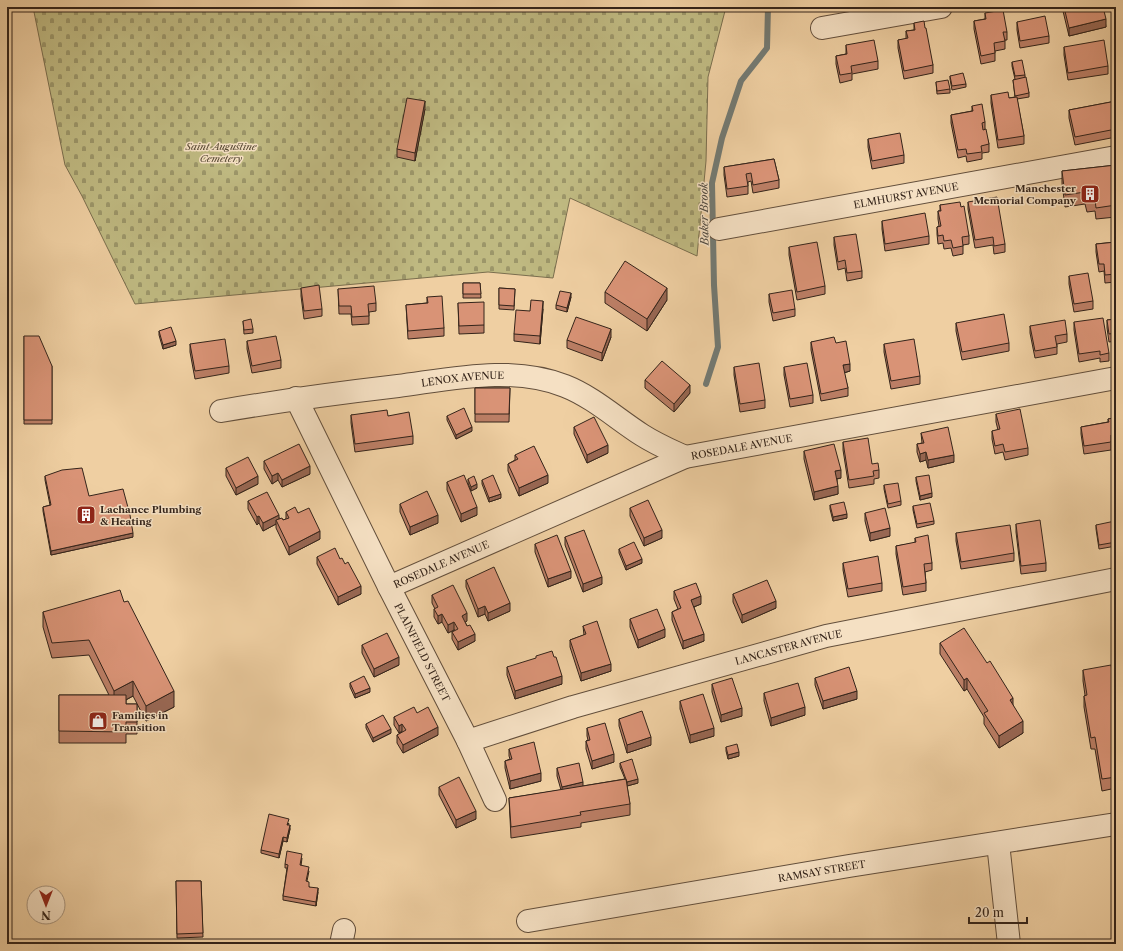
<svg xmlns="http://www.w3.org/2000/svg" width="1123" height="951" viewBox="0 0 1123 951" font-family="'Libre Caslon Text',serif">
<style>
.cemetery{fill:url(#cemetery-stones);stroke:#7a6e4e}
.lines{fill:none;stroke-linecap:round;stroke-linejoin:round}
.stream{stroke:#737a73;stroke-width:6}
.minor-casing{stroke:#634f3c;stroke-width:24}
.minor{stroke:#f5e0c3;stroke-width:22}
.wall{fill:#bb7e65;stroke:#34241a}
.shaded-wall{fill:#986753;stroke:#34241a}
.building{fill:#d99376;stroke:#34241a}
.labels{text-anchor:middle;stroke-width:3;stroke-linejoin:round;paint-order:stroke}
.park-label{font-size:10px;font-style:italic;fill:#574934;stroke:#f5e0c3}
.poi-label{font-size:10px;font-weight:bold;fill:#34241a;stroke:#f5e0c3;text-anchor:start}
.street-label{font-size:10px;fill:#34241a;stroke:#f5e0c3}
.water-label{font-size:11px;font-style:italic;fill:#4e483f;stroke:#f5e0c3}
</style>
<defs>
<pattern id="cemetery-stones" width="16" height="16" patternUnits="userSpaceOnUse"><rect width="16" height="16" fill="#bfb981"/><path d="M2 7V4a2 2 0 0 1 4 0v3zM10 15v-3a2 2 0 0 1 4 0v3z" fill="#9c9669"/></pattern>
</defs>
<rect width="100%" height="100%" fill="#efcfa2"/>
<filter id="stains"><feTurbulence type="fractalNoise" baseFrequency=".005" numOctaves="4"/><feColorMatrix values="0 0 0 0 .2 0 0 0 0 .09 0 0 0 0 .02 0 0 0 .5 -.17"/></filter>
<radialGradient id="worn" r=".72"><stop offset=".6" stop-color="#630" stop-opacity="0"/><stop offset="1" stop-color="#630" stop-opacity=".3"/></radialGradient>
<path class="cemetery" d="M33 7H726L708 77 706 161 697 256 570 198 553 278 488 272 135 304 82 196 65 165Z"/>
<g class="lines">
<path class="stream" d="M706 384 718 347 714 285 712 183 722 138 741 81 767 48 768 7"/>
<defs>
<g id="minor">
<path d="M822 28 941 7"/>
<path id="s1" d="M719 229 1116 157"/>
<path id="s2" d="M296 398 389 587 468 741 495 800"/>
<path id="s3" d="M221 411C279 401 338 393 398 386 452 379 512 365 565 386 593 397 617 419 642 435 656 444 670 450 685 457"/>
<path id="s4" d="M389 587 685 457 1116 378"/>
<path id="s5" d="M468 741 573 707 826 636 1116 579"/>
<path d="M998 843 1009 944"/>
<path id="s6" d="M528 921 849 866 1116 824"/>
<path d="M341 944 344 930"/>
</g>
</defs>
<use href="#minor" class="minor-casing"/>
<use href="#minor" class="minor"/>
</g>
<path class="wall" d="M1062 7H1103L1106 27 1069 36Z
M985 13 1007 32V40H1005V49L995 51V61L981 64 974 29V21L985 19Z
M1017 22 1049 36V43L1020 48 1017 30Z
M914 23 933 65V73L904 79 898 48V40L906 39V31L914 30Z
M846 45 878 61V69L852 74V80L840 83 836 64V56L846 54Z
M1064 47 1108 66V74L1068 80 1064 55Z
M1012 62 1025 75V78L1029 93V97L1017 99 1024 136V144L998 148 991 103V95L1009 98 1015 97 1013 80 1015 79 1012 66Z
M950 76 966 84V87L952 90 950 79Z
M936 82 950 89V93L937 94Z
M1116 101V137L1075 145 1069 118V110Z
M972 106 985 122V130L989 144V152L982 153V159L967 162 966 156 958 158 951 123V115L972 111Z
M425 109 415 161 397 157V149Z
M868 139 904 155V163L872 169 868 147Z
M774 159 779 180V188L753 193 751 181 748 182V194L727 197 724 175V167Z
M1116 165V217L1096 219 1095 211 1087 212 1085 204 1065 207 1062 183V171Z
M968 202 1005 244V252L994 254 993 245 975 248 968 209Z
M940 205 961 207 969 236V244L963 245V254L953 256 951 248 944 249 943 243 938 244 937 234V227L939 226 938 219V211H940Z
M882 221 929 236V244L885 251 882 229Z
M834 237 862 271V278L847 281 845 268 838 270 834 245Z
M1116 242V282L1105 283 1104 271 1099 272 1096 252V244Z
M789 247 825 286V294L797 300 789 255Z
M1069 276 1093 301V309L1074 312 1069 284Z
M463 283H480L481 298H463Z
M301 288 322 309V316L304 319 301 296Z
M499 288 515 289 514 310 499 309Z
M338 289 376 303V311L369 312V324L352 325 351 314H339Z
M605 292 667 300 647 331 605 303Z
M769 294 795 309V316L773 321 769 302Z
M427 297 444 328V336L408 339 406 305 427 303Z
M571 297 567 312 556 309V305Z
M458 303 484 325V333L459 334Z
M543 309 540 344 514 341V334L530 311Z
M1116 319V341L1109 342 1107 328V320Z
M243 321 253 329V333L244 334Z
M1074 322 1109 353V361L1100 362V358L1079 362 1074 330Z
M956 323 1009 343V351L962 360 956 331Z
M1030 326 1067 334V342L1057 344V354L1035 358 1030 333Z
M159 331 176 345 163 349 159 335Z
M24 336 52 366V424H24Z
M611 337 602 361 567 348V340Z
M247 341 281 360V368L252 373 247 349Z
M811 342 836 343 850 371 844 373 848 388V396L821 401 811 350Z
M190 344 229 366V373L195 379 190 352Z
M884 344 920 376V384L891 389 884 352Z
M734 367 765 400V408L740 412 734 375Z
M784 367 813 395V403L790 407 784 375Z
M645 380 690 393 674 412 645 388Z
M475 388H510L509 422H475Z
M1116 403V442L1111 443V450L1084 454 1081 434V427L1108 422V419L1113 418 1112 411V404Z
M996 414 1028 448V455L1005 460 1003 452 995 454 992 439V431L998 430 996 422Z
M351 415 388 416 413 436V444L355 452 351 423Z
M447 416 472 431 456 439 447 420Z
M574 427 608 453 587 463 574 434Z
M921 433 954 462 928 468 926 460 920 462 917 452V444L922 443Z
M843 442 872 464 879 470V478L874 479V484L849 488 843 450Z
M804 451 841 478 837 479 838 494 814 500 804 459Z
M515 455 548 483 519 496 508 471V464L515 460Z
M264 461 310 474 282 487 278 480 272 484 264 469Z
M226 468 258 484 236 495 226 476Z
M45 476 133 537 51 555 43 511V507L50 505 45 480Z
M916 477 932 497 920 500 916 481Z
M468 479 477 488 471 491 468 483Z
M482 480 501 498 489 502 482 484Z
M447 482 477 515 461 522 447 490Z
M884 485 901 501V505L888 508 884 489Z
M248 501 283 520 286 519V512L298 513 320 539 289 555 276 528V524L263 531 259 523 257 525 248 509Z
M400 504 438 523 410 535 400 512Z
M830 505 847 518 833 521 830 509Z
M913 506 934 521V524L917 528 913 510Z
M630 508 662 538 644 546 630 516Z
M865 513 890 536 870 541 865 521Z
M1016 524 1046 563V571L1021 574 1016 532Z
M1096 525 1116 530V546L1099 549 1096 529Z
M956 533 1014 553V561L961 569 956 541Z
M565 537 602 584 583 592 565 545Z
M915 538 932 563V570L925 572 926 583V591L903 595 896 554V546L915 543Z
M535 544 571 578 548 587 535 552Z
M619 549 642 563 626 570 619 553Z
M317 557 340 559 361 594 338 605 317 564Z
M843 563 882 583V591L848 597 843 570Z
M466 580 510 611 488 621 485 614 478 617 466 587Z
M674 591 701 604 694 607 704 641 683 649 672 620V612L678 609 674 599Z
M733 594 776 608 742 623 733 602Z
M432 595 467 621 465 622 475 641 458 650 452 639V632L455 630H454L448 633 442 622 438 624 434 617V609H435L432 603Z
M124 602 174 707 146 721 133 696 126 700V704H137V734H126V743H59V695H109L89 655 52 658 43 627V612Z
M630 619 665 637 638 648 630 627Z
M583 626 611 671 581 681 570 647V640L584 635Z
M940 643 1013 705 1023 733 999 748 984 724V717L967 689 964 691 940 654Z
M362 645 399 665 374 677 362 653Z
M507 667 562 684 515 699 507 675Z
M1083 670 1116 704H1114L1116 716V788L1102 791 1095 749H1091L1084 707V696L1085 695 1083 681Z
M815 678 857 699 823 709 815 685Z
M350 683 370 692 355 698 350 687Z
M712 684 742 716 721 722 712 692Z
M764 693 805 715 771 726 764 701Z
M680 701 714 736 690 743 680 709Z
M417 713 438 735 403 753 397 743V735L403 732 399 733 394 725V717Z
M619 719 651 745 627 753 619 726Z
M366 724 391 733 373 742 366 728Z
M587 728 614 762 592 769 586 749V741L588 740 587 736Z
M726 747 739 756 728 759 726 751Z
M509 749 541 781 510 789 505 768V761L510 759 509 756Z
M620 763 638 783 627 786 630 804V815L581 823V827L511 838 509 798 561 790 557 776V768L583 786 625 779 620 767Z
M439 787 476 819 456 828 439 795Z
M289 823 288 825 290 829 287 842 283 841 279 858 261 853V850Z
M302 858 301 866 309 871 307 881 309 887 318 892 316 906 283 900V896L287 868H285V864Z
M176 881H201L203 937 177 938Z"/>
<path class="shaded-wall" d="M1106 19V27L1069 36V28Z
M425 101V109L415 161V153Z
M667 288V300L647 331V319Z
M571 293V297L567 312V308Z
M543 301V309L540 344V336Z
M611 329V337L602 361V353Z
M176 341V345L163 349V345Z
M850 364V371L843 373V365Z
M690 385V393L674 412V404Z
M472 427V431L456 439V435Z
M608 445V453L587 463V455Z
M926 452V460L920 462V454Z
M954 455V462L928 468V460Z
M310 466V474L282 487V480Z
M841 470V478L835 479V471Z
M278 473V480L272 484V476Z
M548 475V483L519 496V488Z
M258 476V484L236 495V488Z
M477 484V488L471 491V487Z
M838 486V494L814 500V492Z
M932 493V497L920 500V496Z
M501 494V498L489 502V498Z
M477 507V515L461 522V514Z
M847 514V518L833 521V517Z
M279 515V523L276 520V524L263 531V523Z
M438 515V523L410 535V527Z
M259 516V523L257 525V517Z
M890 528V536L870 541V533Z
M662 530V538L644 546V538Z
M320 531V539L289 555V547Z
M133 533V537L51 555V551Z
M642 559V563L626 570V566Z
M571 571V578L548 587V579Z
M602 577V584L583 592V584Z
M361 586V594L338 605V597Z
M701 596V604L691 608V600Z
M776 601V608L742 623V615Z
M510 603V611L488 621V613Z
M485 606V614L478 617V609Z
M467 613V621L462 624V616Z
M442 614V622L438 624V616Z
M454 622V630L448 633V625Z
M665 629V637L638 648V640Z
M475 634V641L458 650V642Z
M704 634V641L683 649V641Z
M399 657V665L374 677V669Z
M611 664V671L581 681V673Z
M562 676V684L515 699V691Z
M967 678V689L964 691V680Z
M133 681V696L114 706V691Z
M370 688V692L355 698V694Z
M174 691V707L146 721V706Z
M857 691V699L823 709V701Z
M1116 692V704L1112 705V693Z
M1013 698V709L1010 700Z
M805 707V715L771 726V718Z
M742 708V716L721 722V715Z
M1023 721V733L999 748V736Z
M402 724V731L399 733V726Z
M438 727V735L403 753V745Z
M714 728V736L690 743V735Z
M391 729V733L373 742V738Z
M651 737V745L627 753V745Z
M739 752V756L728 759V755Z
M614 754V762L592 769V761Z
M541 773V781L510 789V781Z
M638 779V783L627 786V782Z
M583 782V790L562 795V787Z
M476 811V819L456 828V820Z
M290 825V829L287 842V838Z
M283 837V841L279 858V854Z
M318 888V892L316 906V902Z"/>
<path class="building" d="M1064 7H1103L1106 19 1069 28Z
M1003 10 1007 32H1003L1005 41 994 43 995 53 981 56 974 21 986 19 985 13Z
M1045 16 1049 36 1020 41 1017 22Z
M924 21 925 28H926L933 65 904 71 898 40 908 38 906 31 915 30 914 23Z
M874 40 878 61 851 66 852 73 840 75 836 56 847 54 846 45Z
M1104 40 1108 66 1068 73 1064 47Z
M1022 60 1025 75 1015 76 1012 62Z
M963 73 966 84 952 86 950 76Z
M1026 77 1029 93 1015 96 1013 80Z
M948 80 950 89 937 91 936 82Z
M1008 92 1009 98 1017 97 1024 136 998 140 991 95Z
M407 98 425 101 415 153 397 149Z
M1116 101V129L1075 137 1069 110Z
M982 104 985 122 982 123 983 130 986 129 989 144 981 146 982 152 967 154 966 149 958 150 951 115 973 111 972 106Z
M900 133 904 155 872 161 868 139Z
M774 159 779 180 753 185 751 173 746 174 748 186 727 189 724 167Z
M1116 165V205L1096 208 1095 200 1087 201 1085 192 1065 195 1062 171Z
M997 197 1005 244 994 246 993 237 975 240 968 202Z
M960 202 961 207 964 206 969 236 962 237 963 246 953 248 951 240 944 241 943 235 938 236 937 227 941 226 938 211H941L940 205Z
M925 213 929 236 885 244 882 221Z
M856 234 862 271 847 273 845 260 838 262 834 237Z
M817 242 825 286 797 292 789 247Z
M1116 242V274L1105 275 1104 264H1099L1096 244Z
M625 261 667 288 647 319 605 292Z
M1088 273 1093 301 1074 304 1069 276Z
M463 283H480L481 294H463Z
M319 285 322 309 304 311 301 288Z
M374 286 376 303 368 304 369 316 352 317 351 306H339L338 289Z
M499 288 515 289 514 306 499 305Z
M792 290 795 309 773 313 769 294Z
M560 291 571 293 567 308 556 305Z
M442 296 444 328 408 331 406 305 428 303 427 297Z
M531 300 543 301 540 336 514 334 516 310 530 311Z
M484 302V325L459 326 458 303Z
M1004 314 1009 343 962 352 956 323Z
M576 317 611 329 602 353 567 340Z
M1103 318 1109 353 1100 355V351L1079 354 1074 322Z
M251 319 253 329 244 330 243 321Z
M1116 319V333L1109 334 1107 320Z
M1065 320 1067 334 1055 336 1057 347 1035 351 1030 326Z
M171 327 176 341 163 345 159 331Z
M24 336H39L52 366V420H24Z
M276 336 281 360 252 366 247 341Z
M834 337 836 343 846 341 850 364 843 365 848 388 821 394 811 342Z
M225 339 229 366 195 371 190 344Z
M914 339 920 376 891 381 884 344Z
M662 361 690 385 674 404 645 380Z
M759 363 765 400 740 404 734 367Z
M807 363 813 395 790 399 784 367Z
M475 388H510L509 414H475Z
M1116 403V434L1111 435V442L1084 446 1081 427 1109 422 1108 419 1114 418 1112 404Z
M464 408 472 427 456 435 447 416Z
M1020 409 1028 448 1005 452 1003 444 995 446 992 431 1000 429 996 414Z
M387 410 388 416 409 412 413 436 355 444 351 415Z
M594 417 608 445 587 455 574 427Z
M948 427 954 455 928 460 926 452 920 454 917 444 924 443 921 433Z
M868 438 872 464 878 463 879 470 873 471 874 476 849 480 843 442Z
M299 444 310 466 282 480 278 473 272 476 264 461Z
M834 444 841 470 835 471 838 486 814 492 804 451Z
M534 446 548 475 519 488 508 464 518 459 515 455Z
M248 457 258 476 236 488 226 468Z
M82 468 89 496 123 489 130 515 133 533 51 551 43 507 51 505 45 476 62 470Z
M464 475 477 507 461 514 447 482Z
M493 475 501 494 489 498 482 480Z
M929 475 932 493 920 496 916 477Z
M474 476 477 484 471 487 468 479Z
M898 483 901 501 888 504 884 485Z
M427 491 438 515 410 527 400 504Z
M267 492 279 515 263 523 259 516 257 517 248 501Z
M648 500 662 530 644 538 630 508Z
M844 502 847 514 833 517 830 505Z
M930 503 934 521 917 524 913 506Z
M295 507 298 513 309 508 320 531 289 547 276 520 282 518 283 520 289 518 286 512Z
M885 508 890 528 870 533 865 513Z
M1040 520 1046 563 1021 566 1016 524Z
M1115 521 1116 530V542L1099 545 1096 525Z
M1010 525 1014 553 961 562 956 533Z
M584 530 602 577 583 584 565 537Z
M557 535 571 571 548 579 535 544Z
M928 535 932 563 924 564 926 583 903 587 896 546 916 542 915 538Z
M634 542 642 559 626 566 619 549Z
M335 548 340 559 342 558 345 564 348 562 361 586 338 597 317 557Z
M878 556 882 583 848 589 843 563Z
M494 567 510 603 488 613 485 606 478 609 466 580Z
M767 580 776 601 742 615 733 594Z
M696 583 701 596 691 600 704 634 683 641 672 612 681 608 674 591Z
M453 585 467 613 462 616 467 626 470 625 475 634 458 642 452 632 458 629 454 622 448 625 442 614 438 616 434 609 438 607 432 595Z
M120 590 124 602 128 601 174 691 146 706 133 681 114 691 89 640 52 643 43 612Z
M657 609 665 629 638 640 630 619Z
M597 621 611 664 581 673 570 640 586 634 583 626Z
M964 628 987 663 990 661 1013 698 1010 700 1023 721 999 736 984 713 988 711 967 678 964 680 940 643Z
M387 633 399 657 374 669 362 645Z
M552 651 554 657H556L562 676 515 691 507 667 536 658V656Z
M1111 665 1116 692 1112 693 1116 716V777L1102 779 1095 737 1091 738 1084 696 1087 695 1083 670Z
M849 667 857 691 823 701 815 678Z
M364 676 370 688 355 694 350 683Z
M732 678 742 708 721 715 712 684Z
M798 683 805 707 771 718 764 693Z
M703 694 714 728 690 735 680 701Z
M59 695H126V704H137V722H126V732L59 731Z
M414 707 417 713 428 707 438 727 403 745 397 735 406 730 402 724 399 726 394 717Z
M642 711 651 737 627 745 619 719Z
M383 715 391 729 373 738 366 724Z
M605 723 614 754 592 761 586 741 590 740 587 728Z
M534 742 541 773 510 781 505 761 512 759 509 749Z
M737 744 739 752 728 755 726 747Z
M632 759 638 779 627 782 620 763Z
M579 763 583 782 562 787 557 768Z
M459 777 476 811 456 820 439 787Z
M626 779 630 804 580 812 581 815 511 827 509 798Z
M269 814 289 819 287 825H290L287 838 283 837 279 854 261 850Z
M287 851 302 854 300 865 309 867 306 881 309 882V887L318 888 316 902 283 896 288 865 285 864Z
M176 881H201L203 933 177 934Z
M276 940 290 944H275Z"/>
<defs>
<symbol id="building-square" viewBox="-11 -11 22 22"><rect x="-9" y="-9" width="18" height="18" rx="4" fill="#8f2418" stroke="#f5e0c3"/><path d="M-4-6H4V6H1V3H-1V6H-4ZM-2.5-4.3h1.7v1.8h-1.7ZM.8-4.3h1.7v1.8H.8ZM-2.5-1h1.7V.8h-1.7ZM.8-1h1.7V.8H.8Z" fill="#fff"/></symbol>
<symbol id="shop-square" viewBox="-11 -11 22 22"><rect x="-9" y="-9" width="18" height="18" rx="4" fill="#8f2418" stroke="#f5e0c3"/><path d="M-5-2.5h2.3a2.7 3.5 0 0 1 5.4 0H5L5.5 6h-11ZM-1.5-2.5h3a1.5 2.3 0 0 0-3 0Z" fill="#fff"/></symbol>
</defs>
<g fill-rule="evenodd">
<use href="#building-square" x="1079" y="183" width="22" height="22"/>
<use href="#building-square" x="75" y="504" width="22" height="22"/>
<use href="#shop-square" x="87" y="710" width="22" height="22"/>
</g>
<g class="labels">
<g class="park-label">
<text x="221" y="150">Saint Augustine<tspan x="221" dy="12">Cemetery</tspan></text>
</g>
<g class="poi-label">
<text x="1076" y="192" text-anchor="end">Manchester<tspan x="1076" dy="12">Memorial Company</tspan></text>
<text x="100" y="513">Lachance Plumbing<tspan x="100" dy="12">&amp; Heating</tspan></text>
<text x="112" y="719">Families in<tspan x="112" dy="12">Transition</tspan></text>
</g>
<g class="street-label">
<text dy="4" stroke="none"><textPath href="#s1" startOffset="190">ELMHURST AVENUE</textPath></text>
<text dy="4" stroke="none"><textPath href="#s3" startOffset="244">LENOX AVENUE</textPath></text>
<text dy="4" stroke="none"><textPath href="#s4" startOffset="381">ROSEDALE AVENUE</textPath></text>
<text dy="4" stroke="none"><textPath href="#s4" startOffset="57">ROSEDALE AVENUE</textPath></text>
<text dy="4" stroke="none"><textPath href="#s5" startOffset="334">LANCASTER AVENUE</textPath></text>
<text dy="4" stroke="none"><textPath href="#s2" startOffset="284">PLAINFIELD STREET</textPath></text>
<text dy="4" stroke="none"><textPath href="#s6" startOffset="298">RAMSAY STREET</textPath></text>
</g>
<g class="water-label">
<text transform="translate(704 214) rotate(-91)" y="4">Baker Brook</text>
</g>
</g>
<rect width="1123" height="951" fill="none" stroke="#efcfa2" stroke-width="24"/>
<rect x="8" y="8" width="1107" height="935" fill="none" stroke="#34241a" stroke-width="2"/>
<rect x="12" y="12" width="1099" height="927" fill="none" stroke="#34241a"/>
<g transform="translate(46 905) rotate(180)"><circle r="19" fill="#f5e0c3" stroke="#a8957f"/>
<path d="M0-3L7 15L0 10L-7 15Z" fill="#8f2418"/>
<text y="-6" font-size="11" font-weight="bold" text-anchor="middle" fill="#34241a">N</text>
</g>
<path d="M969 917v6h58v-6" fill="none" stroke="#34241a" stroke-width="2"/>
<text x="975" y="917" font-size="12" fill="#34241a" stroke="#f5e0c3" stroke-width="3" paint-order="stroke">20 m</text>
<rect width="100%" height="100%" filter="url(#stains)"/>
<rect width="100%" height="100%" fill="url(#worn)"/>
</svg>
